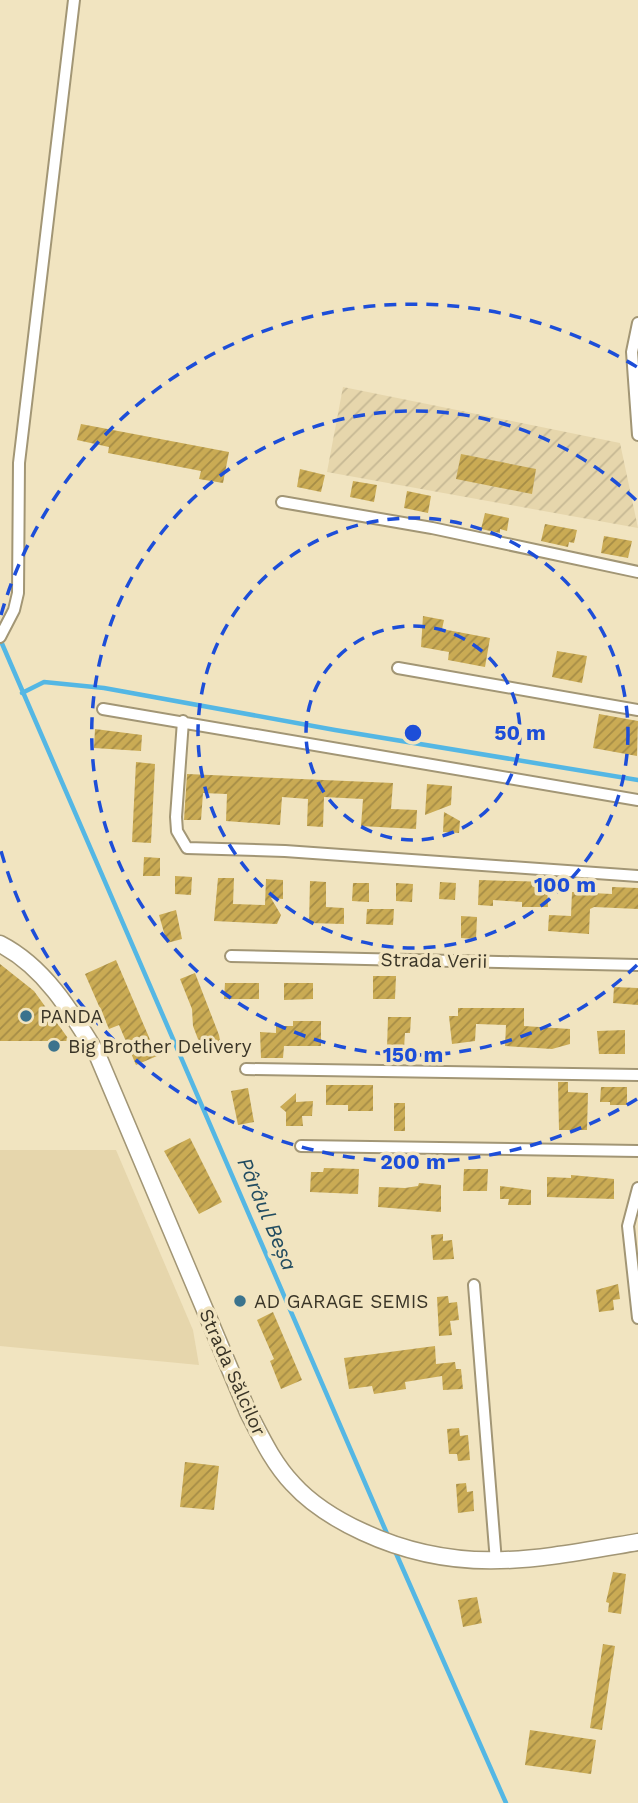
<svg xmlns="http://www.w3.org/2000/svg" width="638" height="1803" viewBox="0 0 638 1803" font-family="'Work Sans',sans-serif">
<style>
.built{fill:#e6d6ac}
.industrial{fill:url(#industrial-furrows)}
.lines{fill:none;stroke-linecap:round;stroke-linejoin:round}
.stream{stroke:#54b7e4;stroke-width:4.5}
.building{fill:url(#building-hatch)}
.minor-casing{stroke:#a29675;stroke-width:14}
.secondary-casing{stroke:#a29675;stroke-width:19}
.minor{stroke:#fff;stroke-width:10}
.secondary{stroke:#fff;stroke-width:16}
.ring{fill:none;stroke:#1d4ed8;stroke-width:3.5;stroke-dasharray:12 9}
.poi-dot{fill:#3b738d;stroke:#f1e4c0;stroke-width:2.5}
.labels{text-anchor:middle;stroke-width:7;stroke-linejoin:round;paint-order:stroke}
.street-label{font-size:19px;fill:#3a3527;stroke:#f1e4c0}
.poi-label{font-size:19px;fill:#3a3527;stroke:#f1e4c0;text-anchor:start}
.water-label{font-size:21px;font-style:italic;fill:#224c60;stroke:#f1e4c0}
.centre{fill:#1d4ed8;stroke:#f1e4c0;stroke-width:3.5}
.ring-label{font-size:21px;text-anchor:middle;font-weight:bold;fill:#1d4ed8;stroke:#f1e4c0;stroke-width:7;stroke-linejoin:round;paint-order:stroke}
</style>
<defs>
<pattern id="industrial-furrows" width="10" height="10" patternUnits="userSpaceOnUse" patternTransform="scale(1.75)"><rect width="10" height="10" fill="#e6d6ac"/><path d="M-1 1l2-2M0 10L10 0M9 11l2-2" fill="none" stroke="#c6b894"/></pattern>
<pattern id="building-hatch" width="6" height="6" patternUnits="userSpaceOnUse" patternTransform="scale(1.75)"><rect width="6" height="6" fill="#caab54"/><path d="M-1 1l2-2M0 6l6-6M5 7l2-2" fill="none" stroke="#a58c46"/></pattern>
</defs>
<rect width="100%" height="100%" fill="#f1e4c0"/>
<path class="built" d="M0 1150H116L193 1330 199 1365 0 1346Z"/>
<path class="industrial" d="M343 387 620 443 638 528 327 472Z"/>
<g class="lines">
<path class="stream" d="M0 639 388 1536
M22 693 44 682 104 688 335 730 638 780
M395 1551 506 1803"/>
</g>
<path class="building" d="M81 424 229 452 223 483 199 479 201 471 108 453 109 447 77 440Z
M461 454 536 469 532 494 456 479Z
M300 469 325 475 321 492 297 487Z
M353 481 377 485 374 502 350 497Z
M407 491 431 496 428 513 404 508Z
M485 513 509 518 507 531 500 529V533L481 529Z
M545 524 577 530 574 543 569 542 568 547 541 541Z
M604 536 632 541 628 558 601 553Z
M423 616 444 620 442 629 490 638 485 667 448 660 449 652 421 647Z
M557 651 587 656 582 683 552 677Z
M599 714 638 721 637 756 593 748Z
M95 729 142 735 141 751 94 748Z
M136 762 155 764 151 843 132 842Z
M187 774 393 783 391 809 417 810 416 829 361 826 363 799 324 797 323 827 307 826 308 799 282 797 280 825 226 821 227 794 203 793 201 820H184Z
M427 784 452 786 451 805 425 815Z
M444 812 460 821 459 833 443 832Z
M144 857 160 858V876H143Z
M175 876 192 877 191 895 175 894Z
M218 878H234L233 904 265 905 266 879 283 880V899L271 898 281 915 277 924 214 921Z
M479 880 547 882 548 907H522V902L493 900V906L478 905Z
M310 881 326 882V907L344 908V924L309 923Z
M440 882 456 883 455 900 439 899Z
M353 883H369V902L352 901Z
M396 883 413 884 412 902 396 901Z
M612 887 638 888V909L594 907 590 909 589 934 548 931 549 915 571 916 572 892 612 894Z
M367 909H394L393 925 366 924Z
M176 910 182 939 167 943 159 915Z
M461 916 477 917 476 939 461 938Z
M116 960 157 1056 136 1065 119 1025 109 1029 85 974Z
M0 964 34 991 70 1041H0Z
M195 973 219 1035 221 1046 201 1047 193 1026 192 1009 180 979Z
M373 976H396L395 999H373Z
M225 983H259V999H224Z
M284 983H313V999L284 1000Z
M614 987 638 988V1005L613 1003Z
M458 1008H524V1026L570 1029V1044L552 1049 505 1046 506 1025 476 1024 475 1041 452 1044 449 1016H458Z
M388 1017H411L410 1033H405L404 1048H387Z
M293 1021H321V1046H284L283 1058H261L260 1032 276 1033V1026H293Z
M625 1030V1054H599L597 1031Z
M558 1082H568V1092L588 1093 587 1130H559Z
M326 1085H373V1111H348V1105H326Z
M601 1087H627V1105H610V1102H600Z
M248 1088 254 1122 238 1125 231 1091Z
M296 1093V1102L313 1101 312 1116H302L303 1126H286V1112L280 1107Z
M394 1103H405V1131H394Z
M190 1138 222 1202 199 1214 164 1151Z
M324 1168 359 1169 358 1194 310 1192 311 1172H323Z
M464 1169H488L487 1191H463Z
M571 1175 614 1179V1199L547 1197V1177L571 1178Z
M419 1183 441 1185V1212L378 1207 379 1187 405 1188 418 1186Z
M500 1186 531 1190V1205H508L509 1199H500Z
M443 1234V1241L452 1240 454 1259 433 1260 431 1235Z
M618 1284 620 1299 613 1300 614 1310 599 1312 596 1290Z
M448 1296 449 1303 457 1302 459 1320 450 1321 452 1335 439 1336 437 1297Z
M273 1312 302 1380 281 1389 270 1361 274 1359 257 1320Z
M435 1346 436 1364 455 1362 456 1369H461L463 1389 443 1390 442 1376 405 1382 406 1389 374 1394 372 1386 349 1389 344 1358Z
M459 1428 460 1436 468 1435 470 1460 458 1461 457 1454H449L447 1429Z
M185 1462 219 1466 214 1510 180 1507Z
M466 1483 467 1492 473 1491 474 1511 458 1513 456 1484Z
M613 1572 626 1574 621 1614 608 1612 609 1603 606 1602Z
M477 1597 482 1623 463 1627 458 1600Z
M603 1644 615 1646 602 1730 590 1728Z
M530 1730 596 1740 591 1774 525 1765Z"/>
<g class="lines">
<defs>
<path id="minor" d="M638 323 632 352 638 435
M282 502 432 528 638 572
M0 637 14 610 18 593 19 463 74 0
M398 668 638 710
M103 709 638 800
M183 721 176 817 177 831 187 848 285 851 638 876
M231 956 638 965
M246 1069 638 1075
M301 1146 638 1151
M638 1188 628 1226 638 1318
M474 1285 496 1562"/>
<path id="secondary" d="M0 944C45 967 72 1013 97 1054L248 1412C261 1437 273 1463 293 1484 312 1505 337 1520 363 1532 460 1577 538 1559 638 1542"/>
</defs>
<use href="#minor" class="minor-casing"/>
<use href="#secondary" class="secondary-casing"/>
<use href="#minor" class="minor"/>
<use href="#secondary" class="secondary"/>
</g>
<g class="ring">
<circle cx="413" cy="733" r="107"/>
<circle cx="413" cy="733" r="215"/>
<path d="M637 965A322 322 0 1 1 637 501"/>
<path d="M637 1099A429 429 0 0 1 1 851M1 615A429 429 0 0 1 637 367"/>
</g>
<g class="poi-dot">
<circle cx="26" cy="1016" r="7"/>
<circle cx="54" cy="1046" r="7"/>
<circle cx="240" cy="1301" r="7"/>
</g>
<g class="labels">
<g class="street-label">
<text transform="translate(434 960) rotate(1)" y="7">Strada Verii</text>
<text transform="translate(233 1372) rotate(66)" y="7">Strada Sălcilor</text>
</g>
<g class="poi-label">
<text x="40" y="1023">PANDA</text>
<text x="68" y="1053">Big Brother Delivery</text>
<text x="254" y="1308">AD GARAGE SEMIS</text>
</g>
<g class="water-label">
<text transform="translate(267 1214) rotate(67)" y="7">Pârâul Beșa</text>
</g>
</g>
<circle cx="413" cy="733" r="10" class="centre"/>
<g class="ring-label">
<text x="520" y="740">50 m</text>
<text x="565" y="892">100 m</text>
<text x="413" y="1062">150 m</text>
<text x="413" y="1169">200 m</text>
</g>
</svg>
